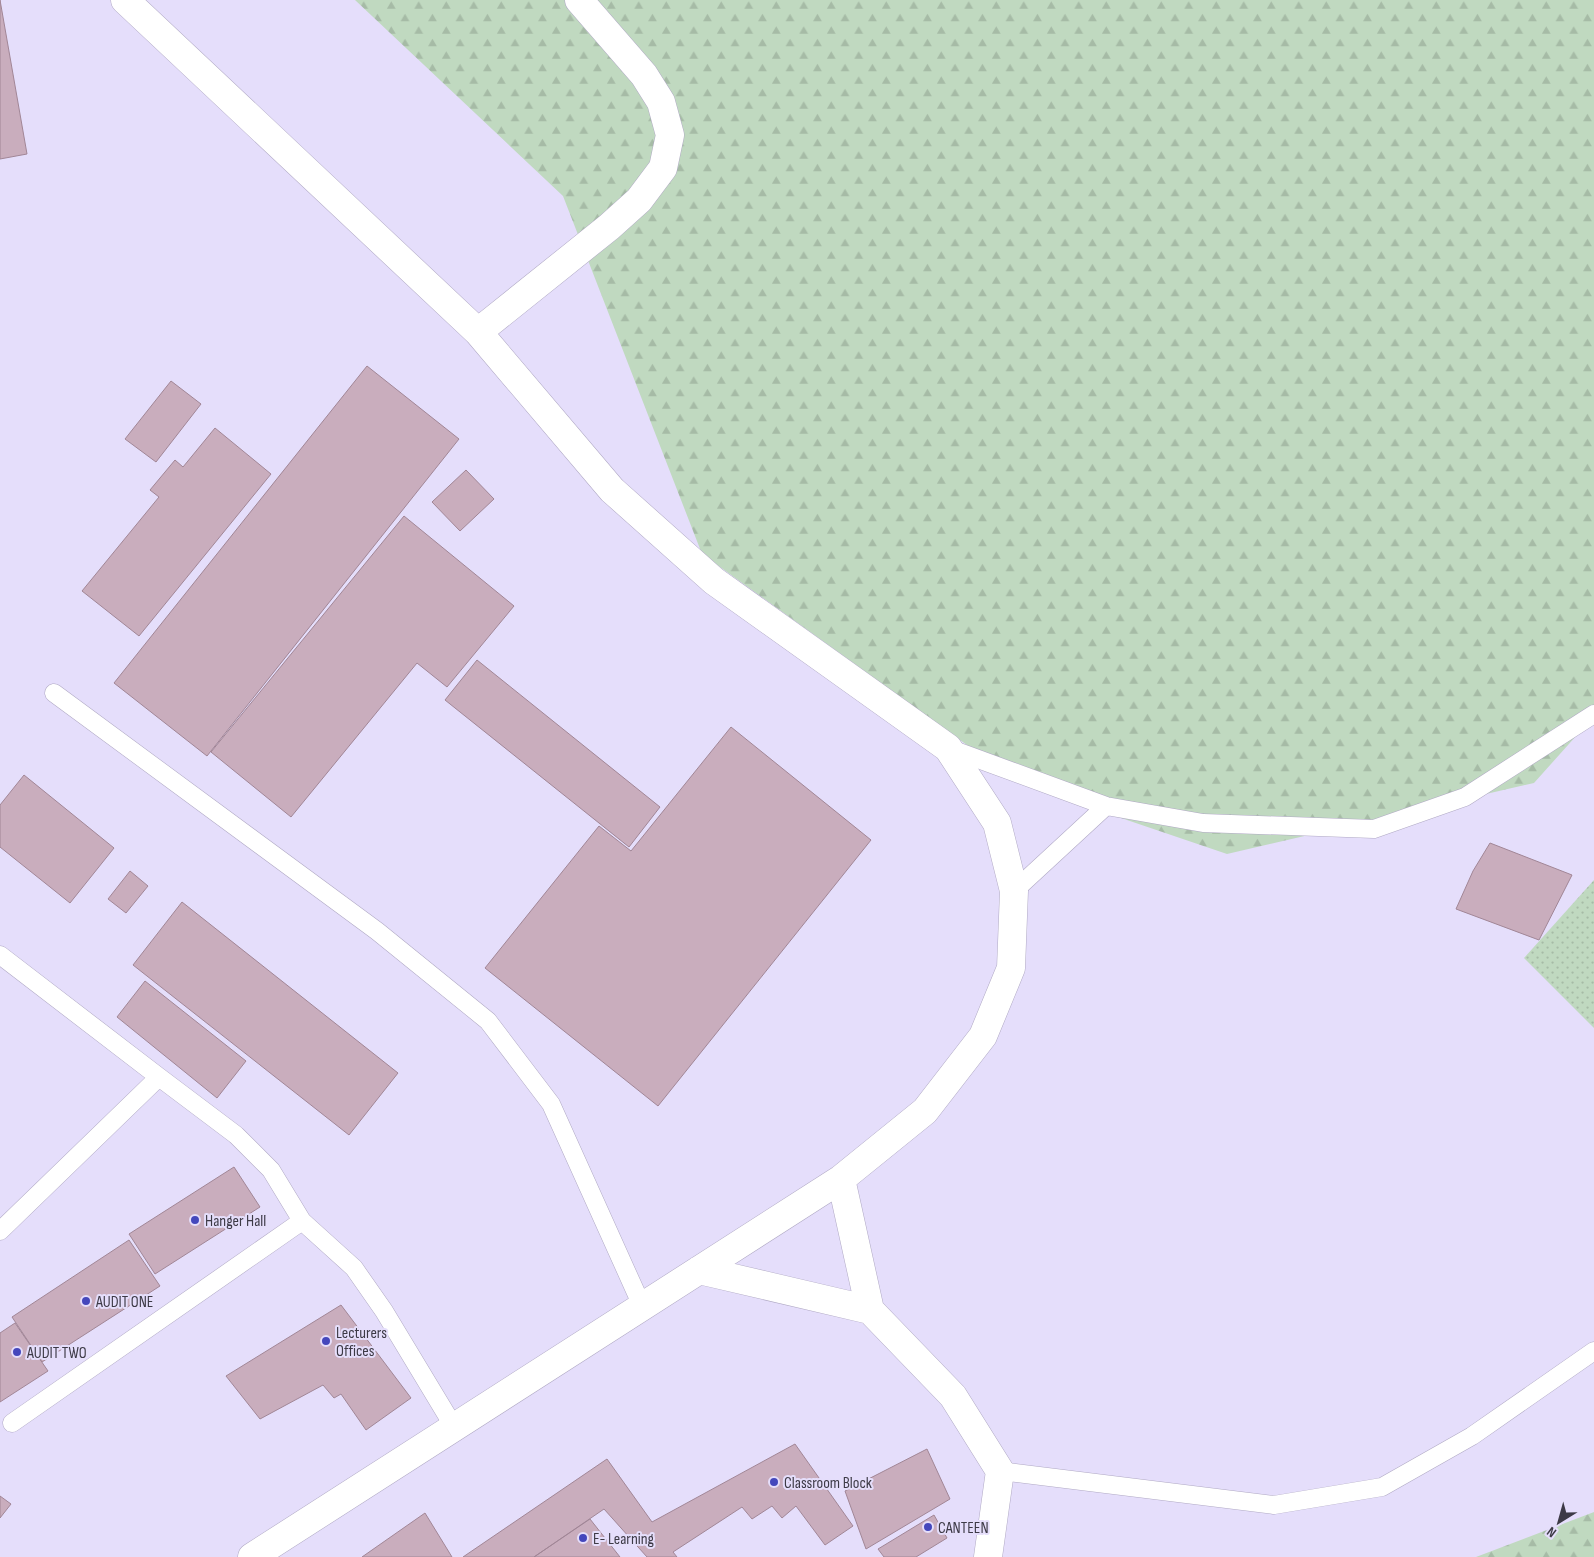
<svg xmlns="http://www.w3.org/2000/svg" width="1594" height="1557" viewBox="0 0 1594 1557" font-family="'Sofia Sans Condensed',sans-serif">
<style>
.forest{fill:url(#forest-firs)}
.park{fill:url(#park-dots)}
.building{fill:#c9adbd;stroke:#a18696}
.lines{fill:none;stroke-linecap:round;stroke-linejoin:round}
.lane-casing{stroke:#b0a9c4;stroke-width:19}
.street-casing{stroke:#b0a9c4;stroke-width:29}
.lane{stroke:#fff;stroke-width:18}
.street{stroke:#fff;stroke-width:28}
.poi-dot{fill:#4447bc;stroke:#e5defb;stroke-width:2}
.labels{text-anchor:middle;stroke-width:4;stroke-linejoin:round;paint-order:stroke}
.poi-label{font-size:16px;fill:#3d3a46;stroke:#e5defb;text-anchor:start}
</style>
<defs>
<pattern id="forest-firs" width="22" height="20" patternUnits="userSpaceOnUse" patternTransform="scale(1.25)"><rect width="22" height="20" fill="#c0d9c0"/><path d="M5 1l3.5 6h-7zM16 11l3.5 6h-7z" fill="#a6bba6"/></pattern>
<pattern id="park-dots" width="8" height="8" patternUnits="userSpaceOnUse" patternTransform="scale(1.25)"><rect width="8" height="8" fill="#c0d9c0"/><path d="M2 2h.1M6 6h.1" fill="none" stroke="#a6bba6" stroke-width="1.8" stroke-linecap="round"/></pattern>
</defs>
<rect width="100%" height="100%" fill="#e5defb"/>
<path class="forest" d="M355 0H1594V716L1534 783 1227 854 1021 784 702 554 563 196Z
M1594 1512V1557H1476Z"/>
<path class="park" d="M1594 880V1028L1524 958Z"/>
<path class="building" d="M0 0 27 154 0 159Z
M367 366 459 439 207 756 114 683Z
M171 381 201 404 156 462 125 439Z
M215 428 271 474 139 636 82 591 159 497 150 490 175 460 183 467Z
M466 470 494 499 460 531 432 502Z
M404 516 514 606 447 687 417 663 291 817 211 752Z
M477 660 660 807 629 847 445 700Z
M731 727 871 840 658 1106 485 968 599 826 631 851Z
M24 775 114 848 70 903 0 847V805Z
M1490 843 1572 875 1539 940 1456 909 1473 871Z
M130 871 148 886 126 913 108 899Z
M182 902 398 1073 349 1135 133 965Z
M145 981 246 1061 217 1098 117 1017Z
M234 1167 260 1207 155 1274 129 1234Z
M129 1240 160 1286 42 1362 12 1317Z
M341 1305 411 1398 366 1430 341 1394 334 1398 323 1385 260 1419 226 1376Z
M15 1323 48 1371 0 1402V1333Z
M795 1444 853 1526 825 1545 796 1506 782 1518 772 1506 752 1519 742 1507 673 1552 677 1557H647L604 1509 534 1557H463L607 1459 652 1522Z
M927 1449 950 1499 866 1549 845 1491Z
M0 1496 11 1504 0 1518Z
M425 1513 452 1557H362Z
M934 1515 947 1538 916 1557H884L878 1549Z
M590 1519 620 1557H534Z"/>
<g class="lines">
<defs>
<path id="lane" d="M54 693 377 931 488 1021 551 1104 642 1306
M948 748 1106 806 1203 823 1374 829 1465 797 1594 714
M1014 891 1106 806
M0 955 159 1077 236 1135 271 1170 302 1221 354 1268 384 1311 454 1427
M0 1231 159 1077
M12 1423 302 1221
M1000 1471 1274 1505 1382 1487 1472 1436 1594 1351"/>
<path id="street" d="M125 0 478 332 612 490 714 581 948 748 997 823 1014 891 1011 968 983 1036 925 1111 841 1179 252 1557
M478 332 609 227 639 200 663 168 670 135 661 102 644 75 579 0
M841 1179 870 1310 953 1396 1000 1471 988 1557
M699 1270 870 1310"/>
</defs>
<use href="#lane" class="lane-casing"/>
<use href="#street" class="street-casing"/>
<use href="#lane" class="lane"/>
<use href="#street" class="street"/>
</g>
<g class="poi-dot">
<circle cx="195" cy="1220" r="5"/>
<circle cx="86" cy="1301" r="5"/>
<circle cx="326" cy="1341" r="5"/>
<circle cx="17" cy="1352" r="5"/>
<circle cx="774" cy="1482" r="5"/>
<circle cx="928" cy="1527" r="5"/>
<circle cx="583" cy="1538" r="5"/>
</g>
<g class="labels">
<g class="poi-label">
<text x="205" y="1226">Hanger Hall</text>
<text x="96" y="1307">AUDIT ONE</text>
<text x="336" y="1338">Lecturers<tspan x="336" dy="18">Offices</tspan></text>
<text x="27" y="1358">AUDIT TWO</text>
<text x="784" y="1488">Classroom Block</text>
<text x="938" y="1533">CANTEEN</text>
<text x="593" y="1544">E- Learning</text>
</g>
</g>
<g transform="translate(1559 1522) rotate(217)" stroke="#e5defb" stroke-width="4" paint-order="stroke">
<path d="M0-4L9 19L0 12L-9 19Z" fill="#3d3a46"/>
<text y="-8" font-size="14" font-weight="bold" text-anchor="middle" fill="#3d3a46">N</text>
</g>
</svg>
